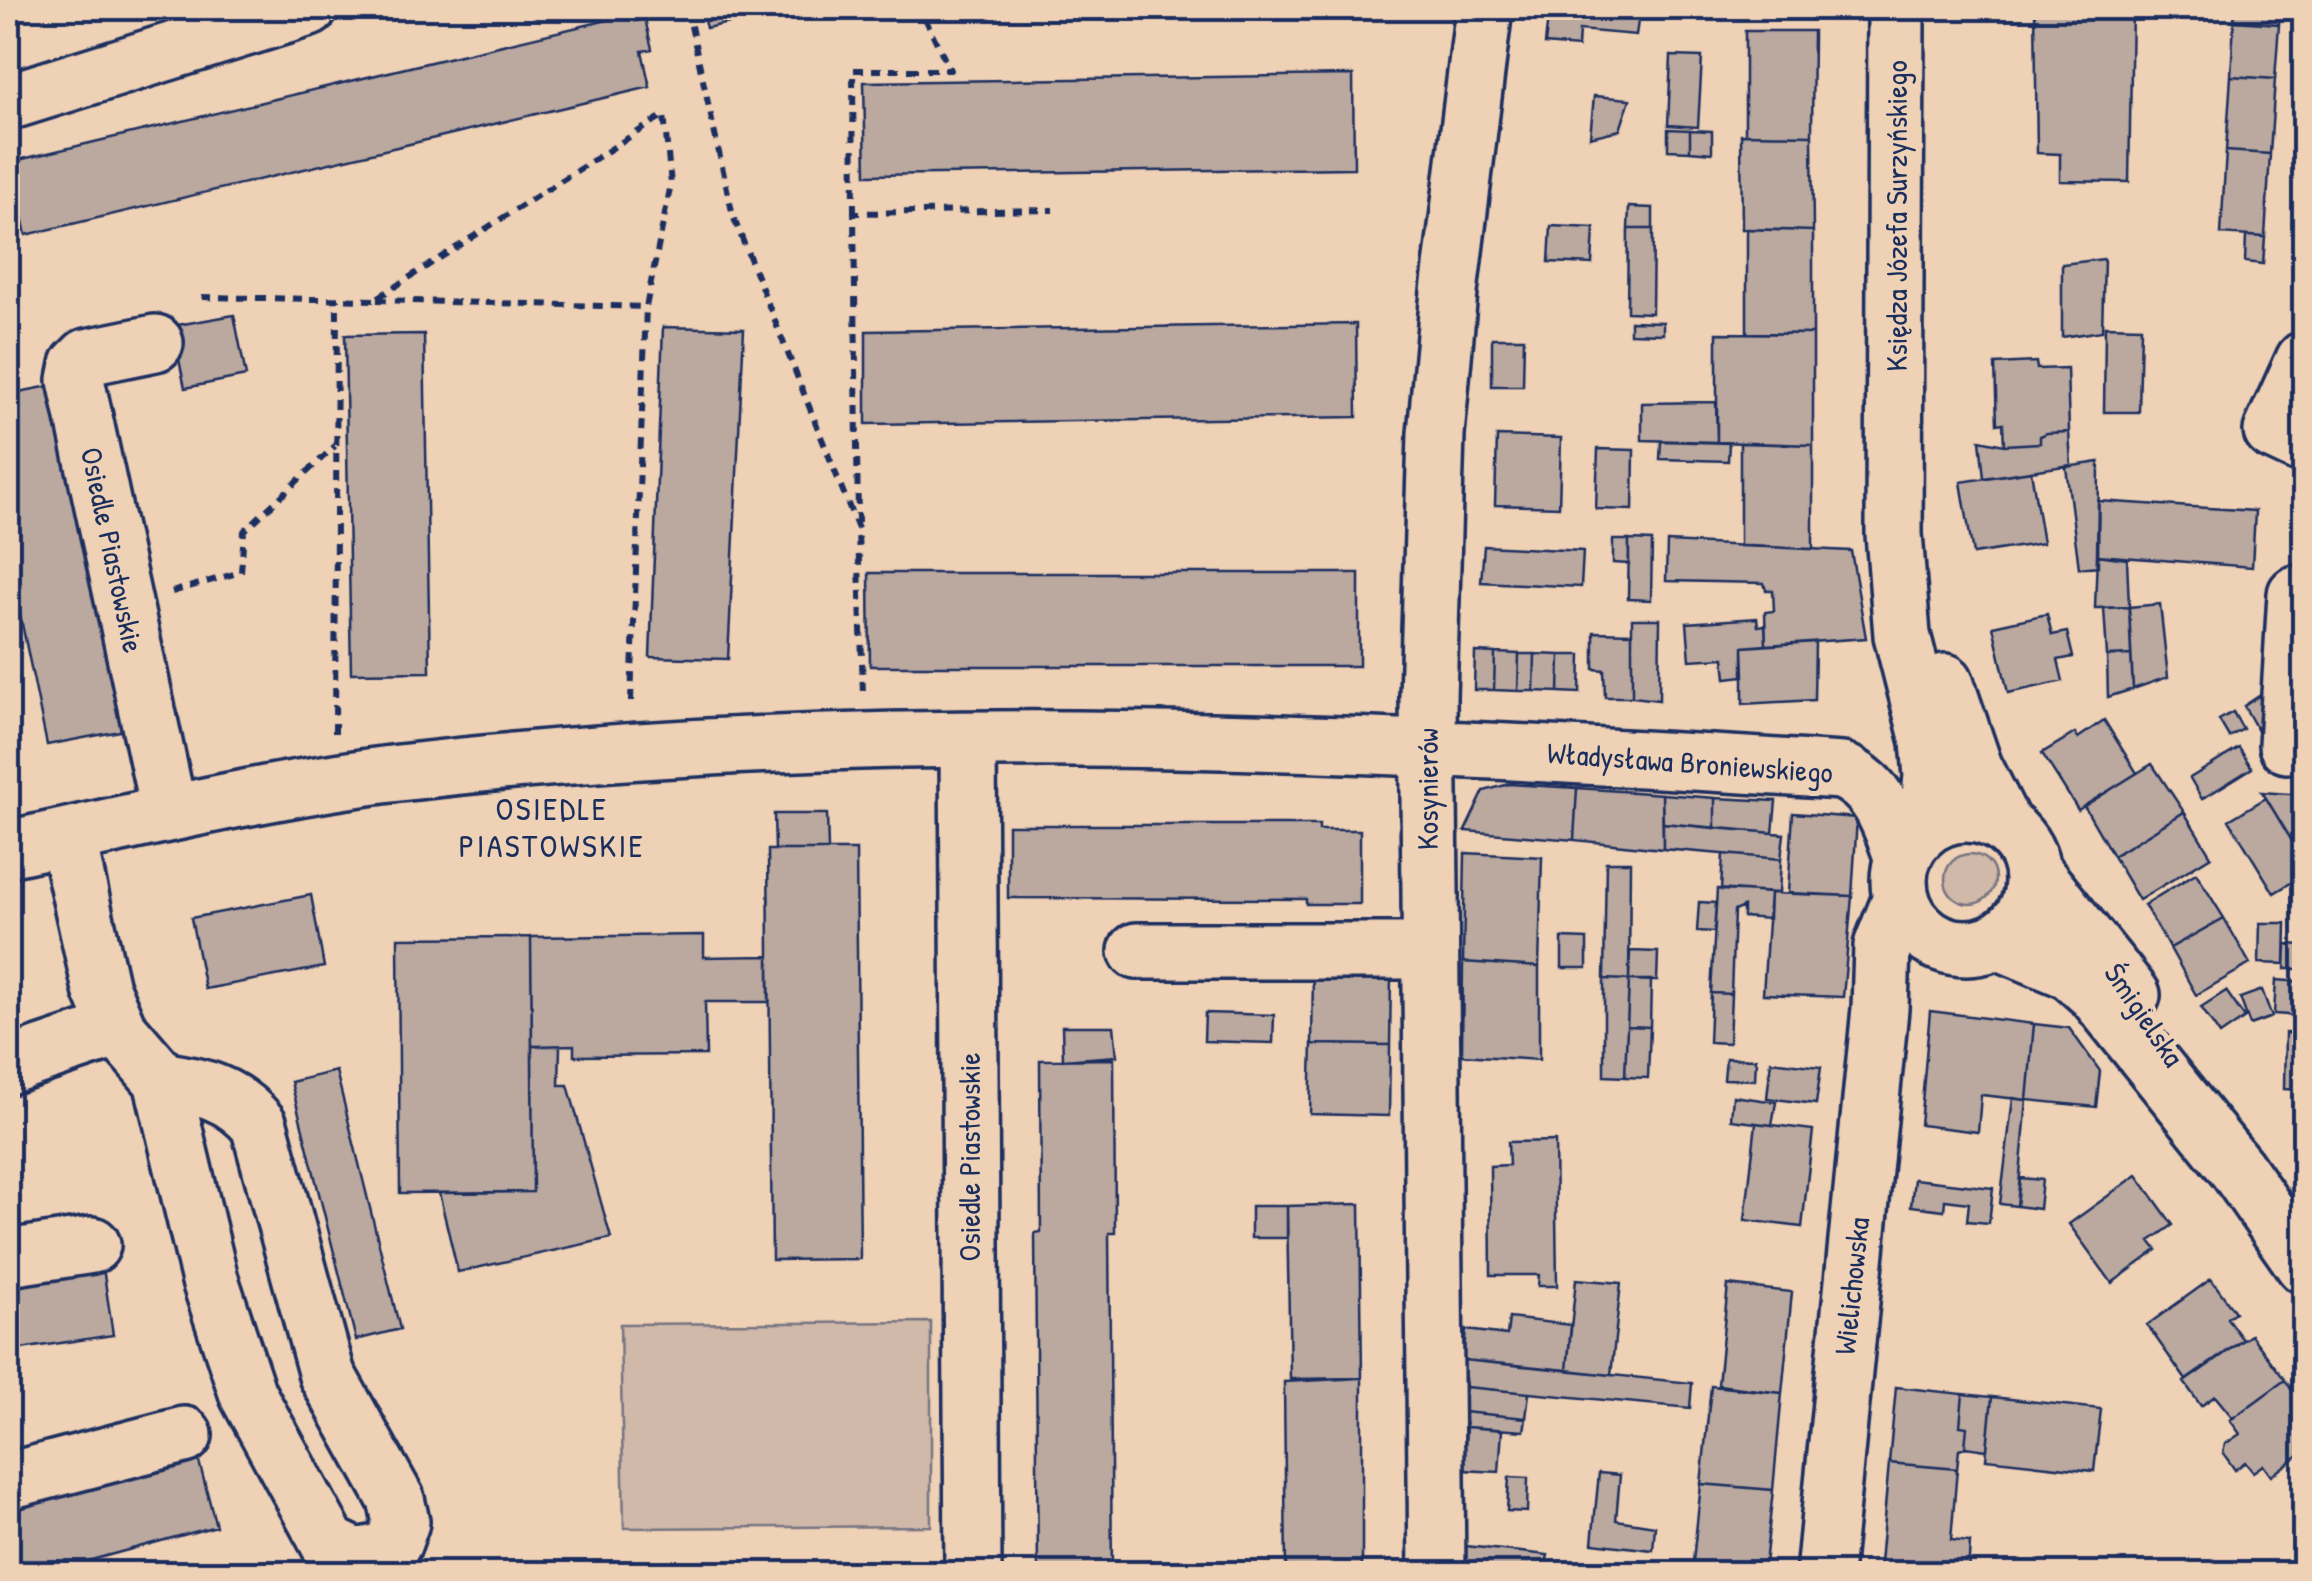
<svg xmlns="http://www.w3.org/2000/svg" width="2312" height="1581" viewBox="0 0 2312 1581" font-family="'Patrick Hand',sans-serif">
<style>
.green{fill:#d0b9a8;stroke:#767483;stroke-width:2.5}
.building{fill:#bba9a0;stroke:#1b2f5e;stroke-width:2.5}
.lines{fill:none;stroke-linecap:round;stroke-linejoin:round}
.minor-casing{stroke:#1b2f5e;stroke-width:62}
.path{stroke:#1b2f5e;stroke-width:6;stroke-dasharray:10 8;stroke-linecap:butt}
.minor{stroke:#efd1b5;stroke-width:55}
.labels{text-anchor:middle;stroke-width:10;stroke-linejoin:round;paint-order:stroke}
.street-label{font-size:30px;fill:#1b2f5e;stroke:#efd1b5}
.neighbourhood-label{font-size:32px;letter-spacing:2.5px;fill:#1b2f5e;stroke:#efd1b5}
</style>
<rect width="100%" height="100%" fill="#efd1b5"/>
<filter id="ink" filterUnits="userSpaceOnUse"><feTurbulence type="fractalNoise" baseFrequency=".01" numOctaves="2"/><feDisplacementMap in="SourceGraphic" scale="20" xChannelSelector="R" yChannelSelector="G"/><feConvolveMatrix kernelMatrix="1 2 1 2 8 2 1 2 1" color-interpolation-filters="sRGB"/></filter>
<g filter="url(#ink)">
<path class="green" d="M1945 879a25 25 0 1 1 50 0a25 25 0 1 1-50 0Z
M931 1322V1526L624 1528 620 1324Z"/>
<path class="building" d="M701 8H788L789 10 706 28Z
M1549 8H1640L1636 35 1579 30 1578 47 1545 44Z
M2035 8H2132L2129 182 2060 181V154L2037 153Z
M2235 8H2280L2279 24 2234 21Z
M633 14 635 21 645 19 652 49 642 51 650 87 26 235 10 162Z
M2234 21 2279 24 2275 79 2231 76Z
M1745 31H1813L1812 135 1745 134Z
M1671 56 1702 57 1698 127 1668 125Z
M1353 75 1354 168 866 175 864 82Z
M2231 76 2275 79 2270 154 2226 151Z
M1594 96 1630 99 1620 130 1590 137Z
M1668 129 1690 130V151L1668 150Z
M1690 130 1712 131V153L1690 151Z
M1741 134 1812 135 1813 231 1742 229Z
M2226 151 2270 154 2265 237 2221 234Z
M1629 207 1653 208V229H1628Z
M1551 226 1594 228 1592 264 1549 262Z
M1628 229H1653L1652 313 1627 312Z
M1747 229 1813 231V334L1747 333Z
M2246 236 2265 237 2263 264 2245 262Z
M2104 259 2102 331 2062 337V264Z
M234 315 246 376 185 388 172 326Z
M1630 321 1663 322V334L1630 333Z
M1356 324 1357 417 866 424V331Z
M2105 326 2141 327 2139 412H2104Z
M663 327 744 329 728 659 650 657Z
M1717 333 1813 334V445L1717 442Z
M424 334 430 672 351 673 345 335Z
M1492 338H1524L1523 386H1492Z
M2036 362 2037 369 2067 368 2069 432 2047 433 2040 436V443L2004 445 2003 423 1997 424 1995 364Z
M55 385 125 730 47 745 8 556V394Z
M1716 402 1717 442 1642 440V403Z
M2069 432 2071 465 1984 478 1980 440 2004 445 2040 443V436L2047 433Z
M1497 436 1561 438 1559 507 1495 505Z
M1661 441 1729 443 1728 461 1660 459Z
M1740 443 1813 445V549L1740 546Z
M1598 449 1634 450 1633 510 1596 509Z
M2099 462 2098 566 2079 568 2066 467Z
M2031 471 2043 543 1973 554 1961 482Z
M2098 501 2255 511 2252 567 2097 555Z
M1613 540H1629V564L1613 563Z
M1629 540 1652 541 1651 600 1628 599Z
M1667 542 1851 551 1866 638 1766 645 1765 612 1774 611 1773 590H1766L1764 583 1666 581Z
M1484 546 1583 551 1581 587 1481 582Z
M2097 555 2127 559 2129 607 2095 608Z
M869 573H1359V666H870Z
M2160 604 2168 677 2133 689 2129 607Z
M2129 607 2131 655 2107 656 2104 608Z
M2047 614 2052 635 2067 632 2073 657 2058 660 2063 681 2008 693 1993 626Z
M1757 618 1758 626 1765 625 1766 645 1743 647 1744 676 1726 678 1724 658 1690 660 1687 623Z
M1632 619H1660L1659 700 1632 697Z
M1594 632 1632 633V697H1605L1604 670 1594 669Z
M1815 642 1814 700 1743 704V647Z
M1475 652 1495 653 1494 690H1474Z
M1495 653 1519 654 1518 691 1494 690Z
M1519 654H1535L1534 691H1518Z
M1535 654 1560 655 1559 692 1534 691Z
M1560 655H1581L1580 693 1559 692Z
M2131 655 2133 689 2108 697 2107 656Z
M2259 696 2275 721 2258 731 2244 706Z
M2233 712 2243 729 2229 737 2219 720Z
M2104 720 2137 773 2078 810 2042 753 2075 733 2078 738Z
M2239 748 2252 768 2202 799 2190 778Z
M2152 764 2184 812 2113 856 2084 806Z
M1509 784 1577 788 1574 840 1465 831 1484 791Z
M1577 788 1662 794 1663 849 1574 840Z
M2262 792 2304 795V861L2266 798Z
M1662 794 1715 798V828L1663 823Z
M1715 798 1776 801 1773 833 1715 828Z
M2266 798 2304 861V875L2274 893 2229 820Z
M2184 812 2211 856 2139 900 2113 856Z
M1793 813 1857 818 1852 896 1788 893Z
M774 814H827L828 850H775Z
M1663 823 1784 834 1781 859 1663 849Z
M1008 825H1319V830H1360V904H1306V899L1008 898Z
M768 850H856L860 1259 772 1260Z
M1465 853 1542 857 1539 967 1463 962Z
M1723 854 1781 859 1779 893 1721 890Z
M1606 862H1630L1629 980 1604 979Z
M2196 873 2224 918 2170 948 2144 905Z
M1717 889 1770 893 1769 919 1743 917V907L1734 911 1731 994 1711 993Z
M1770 893 1852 896 1843 997 1763 994Z
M311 895 324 967 205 989 191 918Z
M1699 902 1716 903 1714 932 1697 931Z
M2224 918 2250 964 2196 995 2170 948Z
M2260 923H2286L2285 964 2259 963Z
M704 935V957L769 956V1002H705L706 1055 574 1056V1045L532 1046 531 937Z
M531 937 533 1192 400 1193 398 938Z
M1562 938 1587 939V968H1562Z
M2286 944 2304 945V969H2285Z
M1630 951 1658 952 1657 981 1629 980Z
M1463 962 1539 967V1060L1462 1055Z
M1313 973 1391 974 1390 1045 1312 1044Z
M1604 979 1629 980 1625 1077 1604 1076Z
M1629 980H1651L1650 1027 1627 1026Z
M2276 980 2304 982 2302 1016 2274 1014Z
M2262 990 2272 1017 2250 1025 2240 998Z
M2226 991 2245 1018 2220 1035 2201 1007Z
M1711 993 1731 994 1729 1043 1709 1042Z
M1930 1011 2034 1024 2027 1100 1981 1095 1978 1132 1920 1125Z
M1205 1013 1274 1015 1273 1043 1204 1041Z
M2034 1024 2069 1028 2100 1071 2096 1107 2027 1100Z
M1062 1026H1114L1117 1056 1063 1060Z
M1627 1026 1650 1027 1648 1078 1625 1077Z
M2285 1033 2304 1034V1090L2284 1089Z
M1312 1044 1390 1045 1389 1116 1310 1114Z
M532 1046H560L559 1085H568L611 1238 458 1272 439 1193 533 1192Z
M1726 1058 1756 1059 1755 1080 1724 1079Z
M1114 1059 1115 1233H1109L1112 1574H1038L1035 1233 1041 1232 1040 1060Z
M1771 1061 1821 1067 1816 1104 1767 1098Z
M336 1071 400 1329 356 1340 291 1082Z
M1733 1096 1776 1102 1772 1125 1731 1120Z
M2013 1098 2027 1100 2017 1206 2000 1204Z
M1756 1123 1813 1130 1802 1227 1745 1220Z
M1555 1141 1557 1286H1538L1539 1275H1491L1490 1166 1509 1165 1508 1142Z
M2137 1175 2173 1225 2150 1241 2157 1250 2112 1283 2069 1224Z
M2020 1178 2042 1180 2039 1209 2017 1206Z
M1914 1179 1993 1188 1989 1223 1967 1221 1969 1203 1945 1200 1944 1210 1911 1206Z
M1360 1204 1362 1378 1290 1379 1287 1206Z
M1251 1206H1287V1238H1251Z
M102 1261 113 1335 8 1351V1275Z
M1576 1279 1621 1283 1611 1375 1567 1370Z
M2211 1279 2235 1312 2227 1318 2243 1340 2186 1380 2147 1325Z
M1728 1285 1792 1292 1782 1393 1718 1385Z
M1509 1318 1571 1325 1567 1370 1463 1360 1466 1330 1507 1335Z
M2251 1335 2285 1380 2233 1418 2215 1396 2201 1406 2184 1382Z
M1463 1360 1692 1383 1690 1408 1466 1387Z
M1362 1378V1574H1286L1284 1382Z
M2285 1380 2304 1408V1451L2271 1476 2263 1465 2253 1472 2245 1462 2235 1470 2223 1453 2225 1444 2240 1434 2230 1420Z
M1711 1386 1782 1393 1773 1490 1701 1484Z
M1466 1387 1529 1393 1526 1418 1463 1412Z
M1896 1387 1963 1394 1960 1426 1967 1427 1965 1447 1959 1449 1957 1469 1889 1463Z
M1963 1394 1992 1397 1987 1450 1965 1447 1967 1427 1960 1426Z
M1992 1397 2101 1409 2094 1471 1986 1459Z
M1463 1412 1526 1418 1524 1431 1466 1427Z
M1466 1427 1502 1430 1499 1472 1463 1470Z
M197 1454 216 1526 40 1574H8V1505Z
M1889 1463 1957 1469 1951 1540 1970 1542 1968 1574H1879Z
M1599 1473 1620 1475 1616 1520 1655 1526 1653 1550 1592 1543Z
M1509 1477 1528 1478 1527 1512 1507 1511Z
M1701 1484 1773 1490 1764 1574 1692 1571Z
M1466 1546 1548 1555 1545 1568H1532V1574H1466Z"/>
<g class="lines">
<defs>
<path id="minor" d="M1896 8 1894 534 1902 635 1929 741 1932 776 1927 826
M8 102 309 8
M155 343 87 357 79 365 76 380 169 813
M2304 360 2272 431 2304 446
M1945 682 1974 767 2003 824
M968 741 973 1574
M2287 745 2296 594H2304
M1899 881a67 67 0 1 1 134 0a67 67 0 1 1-134 0Z
M67 836 101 989 118 1029 162 1080 210 1280 248 1395 329 1544 356 1557 382 1552 394 1542 401 1522 396 1499 327 1375 259 1125C231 1092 203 1087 162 1080
M8 849C137 821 267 789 399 773 877 716 1363 741 1842 771 1880 787 1890 823 1903 859
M2034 873 2132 995
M1998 941 2070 971 2096 994 2237 1169 2304 1265
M1137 951H1429
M8 1066 118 1029
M8 1258 92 1245
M8 1481 184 1435
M1437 1574 1428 697 1436 434 1449 292 1484 8
M1824 1574 1880 1009 1882 946 1901 898"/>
</defs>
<use href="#minor" class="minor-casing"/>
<path class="path" d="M687 8 733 216 858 529 863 694
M854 213 853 70H950L920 8
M202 297 374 300
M858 523 854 213 1053 210
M172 592 241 572 244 531 335 446
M631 701 646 307 671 184 664 115 374 300 646 307
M335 733 337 299"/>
<use href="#minor" class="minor"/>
</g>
</g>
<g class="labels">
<g class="street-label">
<text transform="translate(1897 216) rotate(-90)" y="10">Księdza Józefa Surzyńskiego</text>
<text transform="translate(112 550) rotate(78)" y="10">Osiedle Piastowskie</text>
<text transform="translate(1690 763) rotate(4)" y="10">Władysława Broniewskiego</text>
<text transform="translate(1428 789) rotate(-90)" y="10">Kosynierów</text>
<text transform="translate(2144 1015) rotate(56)" y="10">Śmigielska</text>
<text transform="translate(970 1157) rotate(-90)" y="10">Osiedle Piastowskie</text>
<text transform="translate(1852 1286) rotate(-84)" y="10">Wielichowska</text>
</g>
<g class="neighbourhood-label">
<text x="552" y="820">OSIEDLE<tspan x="552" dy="37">PIASTOWSKIE</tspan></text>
</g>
</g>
<rect width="2312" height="1581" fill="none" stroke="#efd1b5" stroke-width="40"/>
<rect x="20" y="20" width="2272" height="1541" fill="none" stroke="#1b2f5e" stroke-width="4" filter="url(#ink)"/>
</svg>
